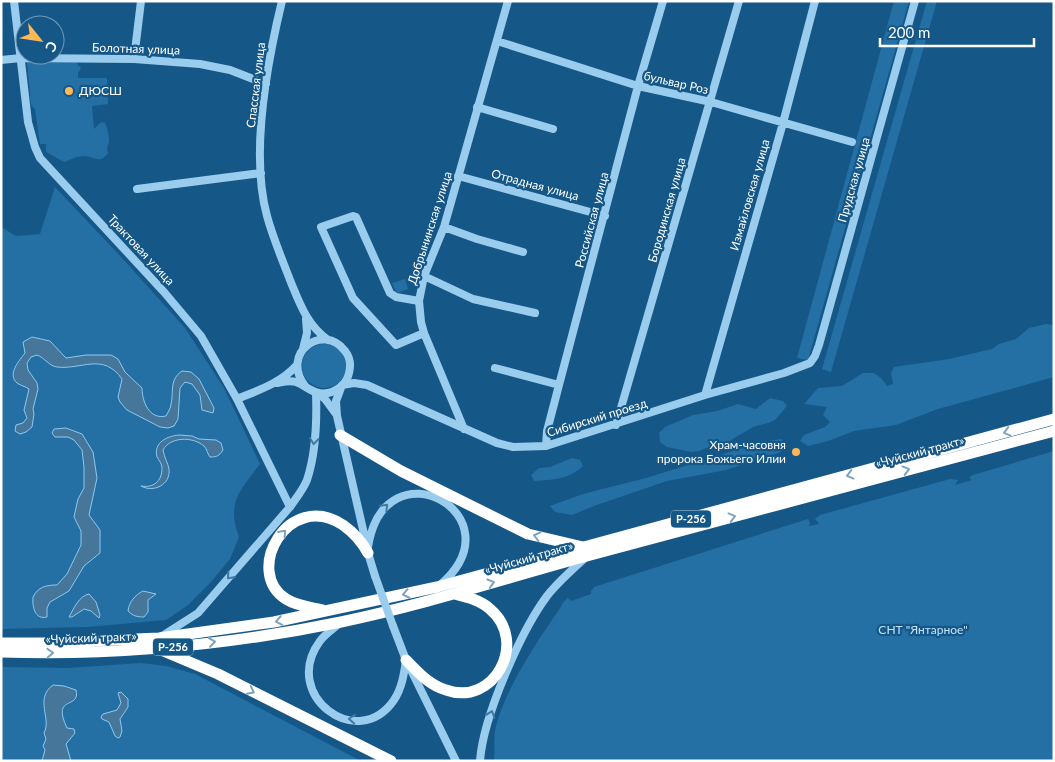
<svg xmlns="http://www.w3.org/2000/svg" width="1055" height="762" viewBox="0 0 1055 762" font-family="Lato,sans-serif">
<style>
.green{fill:#2470a5}
.water{fill:#46779b;stroke:#8cc9f1}
.lines{fill:none;stroke-linecap:round;stroke-linejoin:round}
.minor{stroke:#9accee;stroke-width:8}
.highway{stroke:#fff;stroke-width:11}
.minor-bridge{stroke:#9accee;stroke-width:8}
.oneway{stroke:#7ea3bd}
.oneway2{stroke:#3d7aa6}
.poi-dot{fill:#ffb758;stroke:#155787;stroke-width:2}
.labels{text-anchor:middle;stroke-width:4.5;stroke-linejoin:round;paint-order:stroke}
.shield{fill:#155787;stroke:#b9cddb;stroke-width:1}
.shield-label{font-size:11px;font-weight:bold;fill:#fff}
.street-label{font-size:12px;fill:#fff;stroke:#155787}
.poi-label{font-size:12px;fill:#fff;stroke:#155787;text-anchor:start}
.park-label{font-size:12px;fill:#c0e3fb;stroke:#155787}
</style>
<rect width="100%" height="100%" fill="#155787"/>
<path class="green" d="M894 1H909L808 360 797 358Z
M927 1H937L831 372 822 369Z
M27 62H77V64L81 68 78 73V78H107L108 104 92 106 94 129 101 122 105 123C108 129 109 136 109 142L107 148 108 153C100 165 94 156 83 156 77 156 70 160 64 162L46 152V144H40L35 109 31 105Z
M55 187 123 259 185 328 224 388 260 464C240 490 226 503 239 537L230 559 211 582 188 605 166 620 87 627 1 629V227L16 236 40 234Z
M405 279 408 289 397 293 392 283Z
M1046 324 1054 325V377L938 409 896 425 854 431 828 441 808 446 800 441 804 435 825 427 830 422 823 415 827 407 804 404 818 388 842 386 863 373H874L882 379 887 386 893 384 891 373 894 367 949 359 992 349 999 344 1016 339 1029 328Z
M302 366a22 22 0 1 1 44 0a22 22 0 1 1-44 0Z
M770 398 783 401 787 406 775 420 768 423 753 427 726 443 714 445 699 451 691 452 667 447 660 442 659 433 665 427 693 415 717 411 738 404 756 409Z
M781 439 786 444 781 452 726 470 667 481 594 506 572 515 555 512 550 506 583 494 646 478 762 442Z
M1054 451V761H494C495 750 493 737 496 726 505 690 537 641 559 610 562 605 563 601 568 598L571 601 591 594V591L594 587 808 519 810 523 809 526 819 524 815 519 820 515 950 479 958 480 955 485 972 480 969 478 973 475Z
M572 458 580 460 583 466C570 479 552 480 534 481L531 475 539 468 550 467Z
M141 663 166 666 195 674 361 761H1V667L68 668Z"/>
<path class="water" d="M32 337 50 341 66 358 86 355H111L118 359 125 372 142 388C142 401 149 420 166 416 168 412 171 408 171 404 174 391 169 380 182 371L191 372 199 379 214 408 213 413 202 410 200 395 192 384 185 382 180 388 178 419 174 426 168 428 160 427 127 410 120 402 118 397 122 379C103 352 82 370 57 367 49 366 45 358 37 355L31 357 27 363 28 370 37 383 38 389 33 409 34 414 32 427 26 432 20 434 15 431 16 425 23 423 27 418 24 410 29 389C25 386 21 386 17 383 7 374 19 361 25 353L23 342Z
M66 428 82 434 93 452 97 478 89 515 100 530V553L84 566 69 591 50 602 47 608V617C35 620 32 607 33 597 38 587 46 585 57 585L67 574 81 545V531L74 517 78 499 84 488V467L82 450 74 440 68 437H55L52 433 54 429Z
M179 435 192 436 199 439 216 440 221 443 223 450C219 456 217 457 210 457 207 453 207 449 204 446 192 436 170 437 163 450 164 457 168 463 169 469 171 485 153 493 141 486 153 488 162 482 162 468 162 464 159 460 157 457 153 442 168 436 179 435Z
M143 591 156 594 148 600V612L144 617C137 617 133 616 128 611 129 602 135 595 143 591Z
M89 594 96 602 100 615 99 618 91 611 84 609 72 617H69C74 608 79 596 89 594Z
M53 685 64 686 76 690C81 710 51 694 67 728L74 729 75 733 66 744 71 761H42L45 750 43 746 46 739 44 733C52 718 34 699 53 685Z
M121 692 128 699V707L120 719 122 731 120 737 118 738 115 736 109 722 102 719 101 717 103 714 117 710 121 703 118 693Z"/>
<g class="lines">
<path class="minor" d="M14 1 28 122 35 147 40 158 164 292 201 336 237 399 290 507
M282 1C267 63 250 154 267 216 273 238 282 259 290 280 300 304 307 325 328 340
M497 41 638 86 711 102 852 142
M134 59 141 1
M1 60 21 58 134 59 200 64 230 70 266 84
M477 107 553 129
M458 176 605 216
M137 189 261 173
M444 227 477 239 523 252
M424 276 473 299 535 313
M419 301 396 297 390 293 356 217 353 216 321 227 353 298 396 345 424 333
M303 349 307 333 306 319
M495 368 559 385
M277 383C283 382 289 380 296 382 307 386 315 396 328 393 338 391 347 383 349 373 351 365 350 357 345 351 323 322 280 353 305 386
M318 393 325 399 336 414
M705 395 783 123 815 1
M237 399C259 390 281 383 297 365
M616 425 739 1
M464 429 424 333 421 322 419 301 424 276 444 227 508 1
M546 446 547 431 559 385 638 86 663 1
M367 547 337 416 336 401 342 385 354 383 367 385 497 443 513 447 546 446 705 395 784 373 810 363 815 356 819 345 915 1
M368 547C385 440 521 516 440 585
M368 553 375 576
M340 623C333 629 325 634 320 641 280 695 358 753 394 700 402 688 404 674 406 660
M393 626 406 660 456 761
M162 636 198 613 290 507C296 498 303 490 307 480 316 453 317 421 316 393
M480 761C483 717 521 631 547 596 558 582 572 570 585 558"/>
<path class="highway" d="M340 435 401 471 528 534 583 547
M323 610C310 607 297 606 286 599 243 572 288 489 343 525 353 532 362 542 368 553
M1 643H43L159 638 274 622 437 587 1054 419
M161 650 218 674 391 761
M1 652C115 656 229 645 341 622 428 604 512 576 598 553 750 512 902 472 1054 431
M406 660C418 672 429 685 446 690 494 707 529 642 490 609 480 600 467 597 455 594"/>
<path class="minor-bridge" d="M375 576 393 626"/>
</g>
<defs><path id="oneway-chevron" d="M-2-3.5L2.5 0L-2 3.5" fill="none" stroke-width="1.6" stroke-linecap="round" stroke-linejoin="round" transform="scale(1.25)"/></defs>
<g class="oneway">
<use href="#oneway-chevron" transform="translate(1007 432) rotate(165)"/>
<use href="#oneway-chevron" transform="translate(906 470) rotate(-15)"/>
<use href="#oneway-chevron" transform="translate(850 475) rotate(165)"/>
<use href="#oneway-chevron" transform="translate(732 517) rotate(-15)"/>
<use href="#oneway-chevron" transform="translate(283 533) rotate(-49)"/>
<use href="#oneway-chevron" transform="translate(537 536) rotate(-166)"/>
<use href="#oneway-chevron" transform="translate(491 583) rotate(-16)"/>
<use href="#oneway-chevron" transform="translate(406 594) rotate(168)"/>
<use href="#oneway-chevron" transform="translate(279 621) rotate(169)"/>
<use href="#oneway-chevron" transform="translate(212 642) rotate(-8)"/>
<use href="#oneway-chevron" transform="translate(50 653) rotate(-2)"/>
<use href="#oneway-chevron" transform="translate(251 691) rotate(27)"/>
</g>
<g class="oneway2">
<use href="#oneway-chevron" transform="translate(314 441) rotate(97)"/>
<use href="#oneway-chevron" transform="translate(385 507) rotate(-45)"/>
<use href="#oneway-chevron" transform="translate(230 576) rotate(131)"/>
<use href="#oneway-chevron" transform="translate(491 714) rotate(-71)"/>
<use href="#oneway-chevron" transform="translate(352 719) rotate(-176)"/>
</g>
<g class="poi-dot">
<circle cx="69" cy="91" r="5"/>
<circle cx="796" cy="452" r="5"/>
</g>
<g class="labels">
<g class="shield">
<rect x="671" y="510.5" width="40" height="17" rx="4"/>
<rect x="153" y="638.5" width="40" height="17" rx="4"/>
</g>
<g class="shield-label">
<text x="691" y="523">Р-256</text>
<text x="173" y="651">Р-256</text>
</g>
<g class="street-label">
<text transform="translate(136 49) rotate(2)" y="4">Болотная улица</text>
<text transform="translate(676 83) rotate(13)" y="4">бульвар Роз</text>
<text transform="translate(256 85) rotate(-83)" y="4">Спасская улица</text>
<text transform="translate(854 180) rotate(-74)" y="4">Прудская улица</text>
<text transform="translate(535 185) rotate(15)" y="4">Отрадная улица</text>
<text transform="translate(750 195) rotate(-74)" y="4">Измайловская улица</text>
<text transform="translate(667 210) rotate(-74)" y="4">Бородинская улица</text>
<text transform="translate(592 220) rotate(-75)" y="4">Российская улица</text>
<text transform="translate(430 228) rotate(-72)" y="4">Добрынинская улица</text>
<text transform="translate(141 250) rotate(47)" y="4">Трактовая улица</text>
<text transform="translate(597 418) rotate(-17)" y="4">Сибирский проезд</text>
<text transform="translate(920 452) rotate(-15)" y="4">«Чуйский тракт»</text>
<text transform="translate(529 558) rotate(-16)" y="4">«Чуйский тракт»</text>
<text transform="translate(91 638) rotate(-2)" y="4">«Чуйский тракт»</text>
</g>
<g class="poi-label">
<text x="79" y="95">ДЮСШ</text>
<text x="786" y="449" text-anchor="end">Храм-часовня<tspan x="786" dy="14">пророка Божьего Илии</tspan></text>
</g>
<g class="park-label">
<text x="923" y="634">СНТ "Янтарное"</text>
</g>
</g>
<rect width="1055" height="762" fill="none" stroke="#ffffff" stroke-width="5"/>
<g transform="translate(40 40) rotate(120)"><circle r="24" fill="#155787" stroke="#739ab7"/>
<path d="M0-4L9 19L0 12L-9 19Z" fill="#ffb758"/>
<text y="-8" font-size="14" font-weight="bold" text-anchor="middle" fill="#ffffff">С</text>
</g>
<path d="M880 38v8h154v-8" fill="none" stroke="#ffffff" stroke-width="2.5"/>
<text x="888" y="38" font-size="15" fill="#ffffff" stroke="#155787" stroke-width="4" paint-order="stroke">200 m</text>
</svg>
